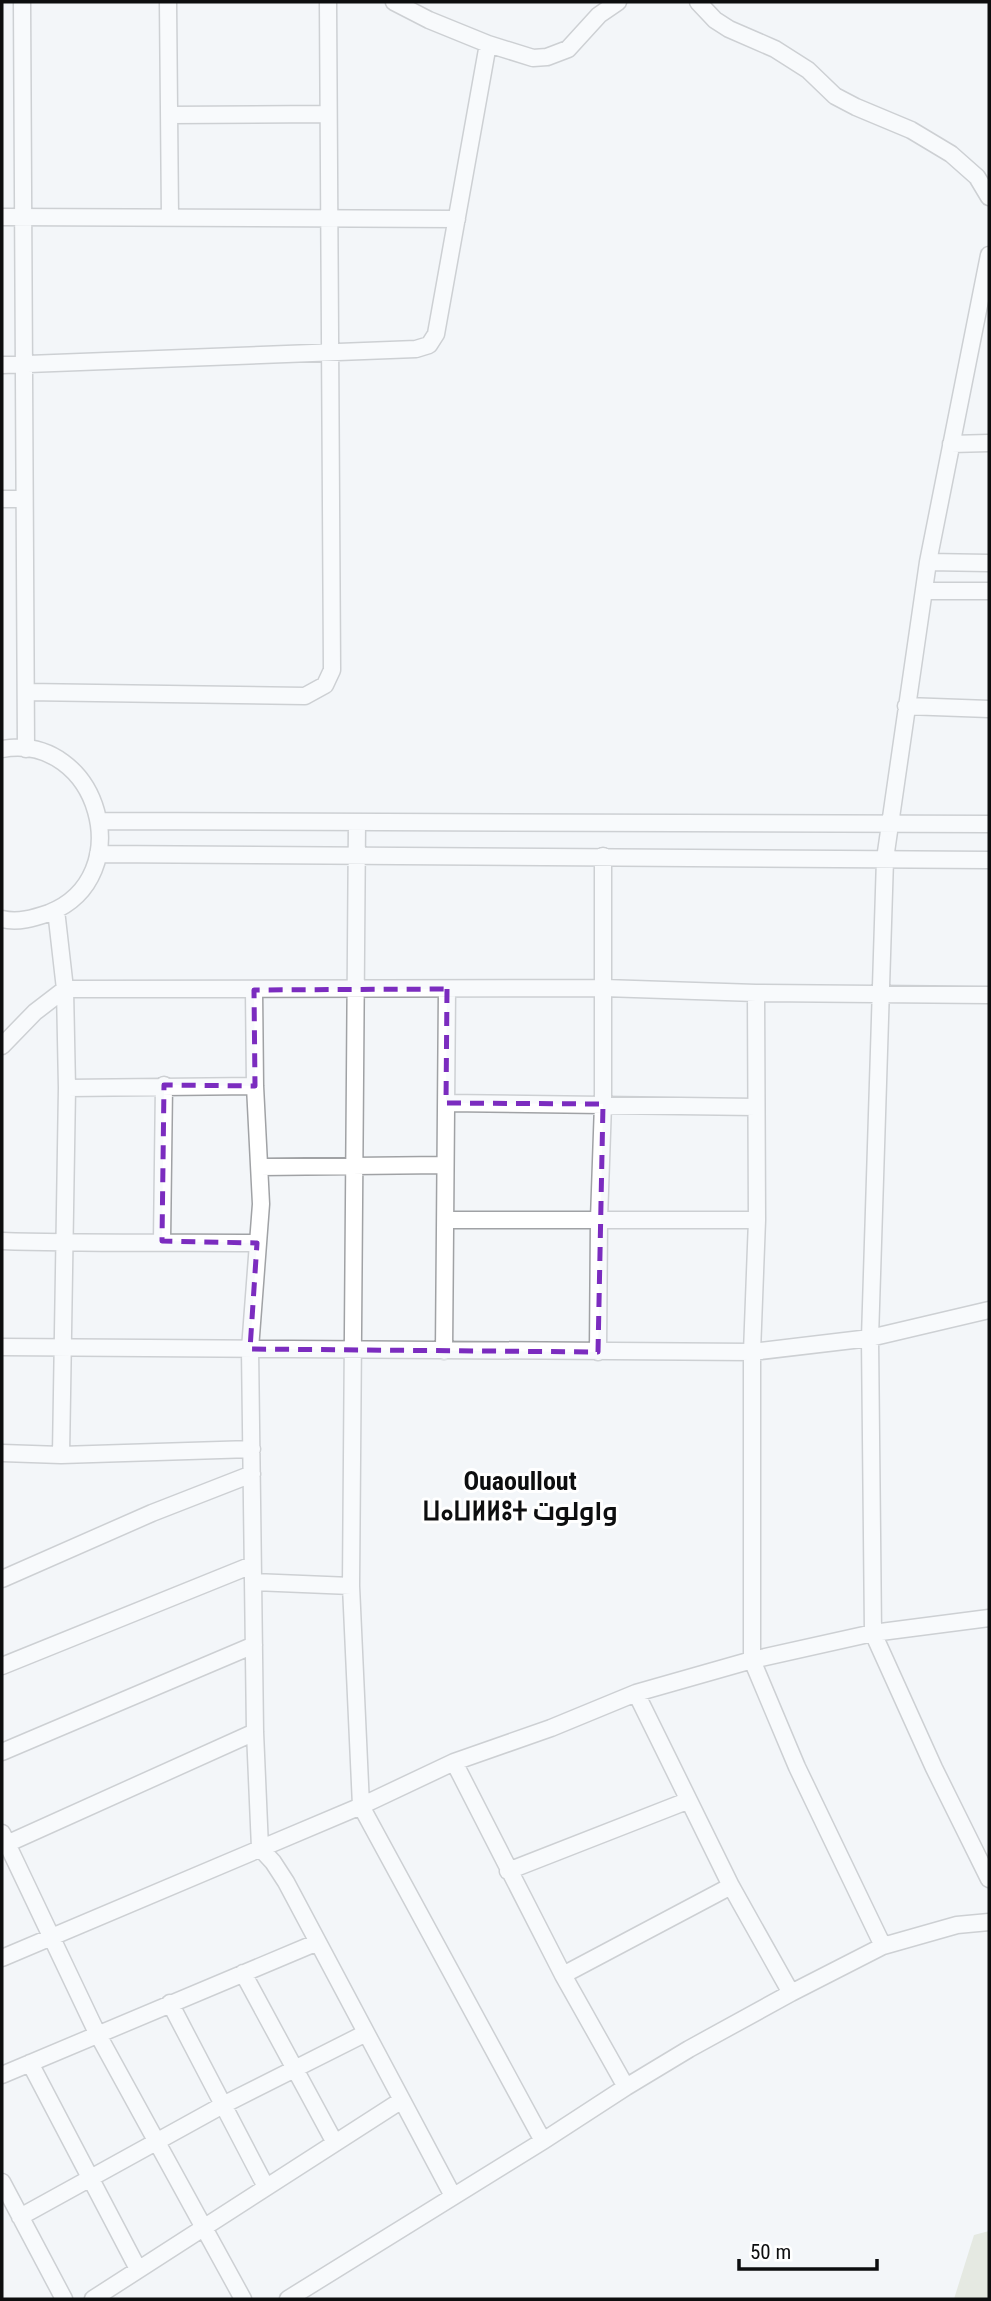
<svg xmlns="http://www.w3.org/2000/svg" width="991" height="2301" viewBox="0 0 991 2301" font-family="'Roboto Condensed',Cairo,'Noto Sans Tifinagh',sans-serif">
<style>
.grass{fill:#d4dac5}
.lines{fill:none;stroke-linecap:round;stroke-linejoin:round}
.minor-casing{stroke:#a0a2a5;stroke-width:19}
.minor{stroke:#fff;stroke-width:16}
.marked{fill:none;stroke:#7b2cbf;stroke-width:5;stroke-dasharray:14 9;stroke-linejoin:round}
.labels{text-anchor:middle;stroke-width:6;stroke-linejoin:round;paint-order:stroke}
.quarter-label{font-size:26px;font-weight:bold;fill:#0d0e0f;stroke:#fff}
</style>
<rect width="100%" height="100%" fill="#f3f6f9"/>
<path class="grass" d="M989 2231V2299H954L974 2235Z"/>
<g class="lines">
<defs>
<path id="minor" d="M22 2 26 749
M168 2 170 218
M394 2 429 20 488 44 533 58 547 57 568 49 599 15 618 2
M698 2 715 20 729 29 775 49 808 70 835 96 856 107 911 130 951 154 977 177 989 197
M169 115 328 114
M2 217 457 219
M989 255 928 562 885 859 870 1338 873 1633 934 1768 989 1879
M2 365 416 349 429 345 436 334 488 44
M951 444 989 443
M2 499H24
M928 562 989 563
M924 591H989
M26 692 305 696 325 685 332 670 328 2
M906 706 989 709
M2 749C99 732 140 877 49 913 34 918 18 923 2 919
M100 821 989 824
M357 822 351 1586 361 1806 543 2141
M98 854 989 860
M56 910 65 989 67 1088 61 1455
M254 990 255 1086 261 1204 250 1349 255 1732 260 1848 273 1862 286 1882 453 2196
M756 993 757 1220 752 1352V1660L797 1767 883 1946
M2 1046 35 1012 65 989 604 988 756 993 989 995
M67 1088 255 1086
M446 1103 756 1107
M260 1167 444 1165
M446 1220H757
M2 1241C87 1244 172 1242 257 1243
M162 1241 164 1085
M2 1347 752 1352 870 1338 989 1310
M444 1351 447 989
M598 1352 599 1219 603 1104V856
M2 1453 61 1455 252 1449
M2 1579 152 1513 252 1474
M253 1582 351 1586
M2 1666 252 1565
M636 1693 731 1886 791 1993
M2 1752 254 1645
M454 1762 563 1975 626 2087
M2 1833 97 2033 243 2299
M2 1846 255 1732
M508 1871 687 1801
M2 1958 361 1806 454 1762 551 1728 636 1693 752 1660 873 1633 989 1618
M243 1973 335 2143
M563 1975 731 1886
M170 2003 266 2187
M30 2063 138 2269
M2 2075 318 1942
M2 2182 64 2299
M20 2217 223 2105 366 2033
M93 2299 402 2100
M288 2299 543 2141 626 2087 689 2049 791 1993 883 1946 957 1925 989 1922"/>
</defs>
<use href="#minor" class="minor-casing"/>
<use href="#minor" class="minor"/>
</g>
<path d="M0 0H991V2301H0ZM447 989 446 1103 603 1104 598 1352 250 1349 257 1243 162 1241 164 1085 255 1086 254 990Z" fill="#f3f6f9" fill-opacity=".55" fill-rule="evenodd"/>
<path class="marked" d="M447 989 446 1103 603 1104 598 1352 250 1349 257 1243 162 1241 164 1085 255 1086 254 990Z"/>
<g class="labels">
<g class="quarter-label">
<text x="520" y="1490">Ouaoullout<tspan x="520" dy="30">ⵡⴰⵡⵍⵍⵓⵜ واولوت</tspan></text>
</g>
</g>
<rect width="991" height="2301" fill="none" stroke="#0d0e0f" stroke-width="7"/>
<path d="M739 2259v10h138v-10" fill="none" stroke="#0d0e0f" stroke-width="3.5"/>
<text x="750" y="2259" font-size="21" fill="#0d0e0f" stroke="#ffffff" stroke-width="5" paint-order="stroke">50 m</text>
</svg>
